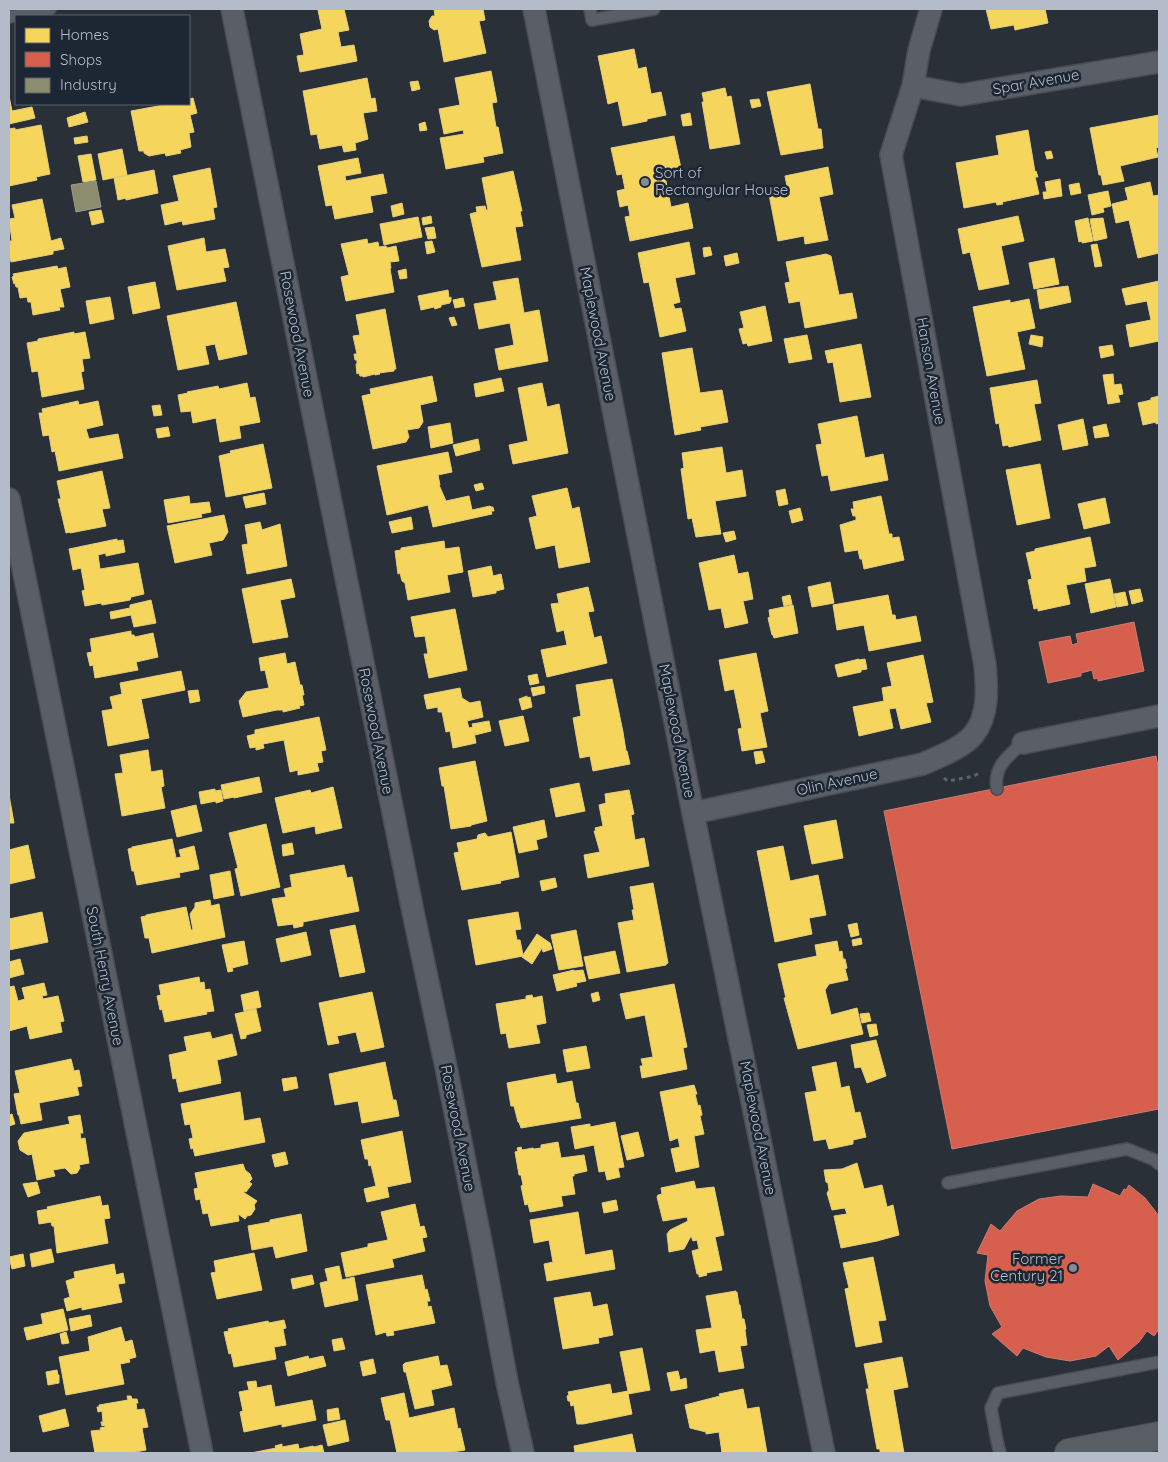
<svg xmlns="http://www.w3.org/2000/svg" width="1168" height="1462" viewBox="0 0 1168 1462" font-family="Quicksand,sans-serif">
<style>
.homes{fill:#f6d55c;stroke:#e2ce7d}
.shops{fill:#d6604d;stroke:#cc7c72}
.industry{fill:#8c8c6e;stroke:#989a89}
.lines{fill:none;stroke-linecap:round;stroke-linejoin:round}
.lane-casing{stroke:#484c53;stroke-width:14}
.street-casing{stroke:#484c53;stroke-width:24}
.secondary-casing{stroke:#484c53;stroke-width:30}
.path{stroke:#5d636a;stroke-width:3;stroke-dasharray:4 4;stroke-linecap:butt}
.lane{stroke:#5a5e66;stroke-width:11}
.street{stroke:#5a5e66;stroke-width:21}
.secondary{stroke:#595d64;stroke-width:28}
.poi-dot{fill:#848b96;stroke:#1d2633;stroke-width:2}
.labels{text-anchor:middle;stroke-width:5;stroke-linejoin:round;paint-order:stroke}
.street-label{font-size:15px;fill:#b4bcc9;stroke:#1d2633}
.poi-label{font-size:15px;fill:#b4bcc9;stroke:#1d2633;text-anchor:start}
</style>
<rect width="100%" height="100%" fill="#2a3038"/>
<path class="homes" d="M324 9H344L349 30 338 32 341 47 354 45 357 61 300 72 297 56 304 55 300 34 322 29 318 10Z
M434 9H483L485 20 479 21 486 53 444 62 438 29 434 30 430 27 429 21 432 16H435Z
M986 9H1045L1048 23 1015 30 1014 25 991 29Z
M634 49 638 69 646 67 651 94 661 92 666 115 647 119V121L623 126 618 101 608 104 598 56Z
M491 71 497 102 492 103 496 127H498L503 153 483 157 484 162 446 169 440 138 464 134 463 130 444 134 439 109 460 105 455 78Z
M367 78 371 99 375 98 377 111 363 113 368 139 355 143 356 150 344 152 342 145 320 149 317 134 311 135 303 91Z
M418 81 420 89 412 91 410 82Z
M810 84 818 129H821L823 148 781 155 767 92Z
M725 88 727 97 731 96 740 144 710 149 702 102H704L702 93Z
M9 96 12 111 32 107 35 118 9 124Z
M193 98 197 113 190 115 194 132 189 133 191 147 180 150 181 153 166 156 165 153 149 156 144 153V151H139L131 111 169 104H189V99Z
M759 99 761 106 752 108 750 100Z
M85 112 88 122 69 127 67 118Z
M690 113 692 125 683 126 681 115Z
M1159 115V147L1156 148 1158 157 1120 166 1124 181 1103 185 1101 175H1099L1090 128Z
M425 122 427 130 420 131 419 124Z
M41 125 50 174 36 177 37 180 9 186V129L15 128V130Z
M1028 130 1035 172 1036 171 1038 177H1035L1039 194 1002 202 1003 204 997 205 996 202 964 208 956 163 999 155 996 136Z
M87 136 88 142 75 144 74 138Z
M674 136 681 168 664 171 671 207 688 203 693 228 630 241 625 217 630 216 628 205 620 207 617 191 625 189 622 174 617 175 611 148Z
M122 149 127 175 103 180 98 154Z
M1051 151 1053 158 1047 159 1045 152Z
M91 154 96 180 83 182 78 156Z
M358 158 361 173 345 176 346 181 383 174 387 193 370 196 373 212 335 219 332 205 326 206 318 166Z
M828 167 833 194 819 197 828 240 805 244 804 236 778 241 768 189 787 186 785 176Z
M210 168 217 207 213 208 215 219 183 225 182 221 165 225 161 205 179 201 173 176Z
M154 170 158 193 126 200V198L118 200 114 178Z
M513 171 522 211H520L523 226 515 227 521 260 482 267 470 214 477 212 476 207 485 206 486 210H488L482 178Z
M1060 179 1062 196 1044 199 1043 192H1047L1045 182Z
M1150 182 1153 196 1159 195V253L1138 258 1129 220 1116 223 1112 204 1128 200 1125 188Z
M1079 183 1081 193 1071 195 1069 185Z
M1108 191 1111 206 1103 208 1104 212 1092 215 1088 195Z
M42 199 51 241 61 238 64 249 53 251V254L11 262 9 254V241H12L9 219 15 218 12 205Z
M402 203 404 214 393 217 391 206Z
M101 210 104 222 92 225 89 212Z
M431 216 432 223 423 225 422 218Z
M1018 216 1024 241 1001 246 1009 284 979 290 970 252 963 254 958 229Z
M418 217 422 237 384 245 380 224Z
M1088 218 1093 241 1082 243V241L1079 242 1075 221Z
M1103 218 1107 238 1094 241 1090 219Z
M434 227 436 238 428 239 425 228Z
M204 238 206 252 225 249 229 267 223 268 226 281 177 290 168 246Z
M367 239 368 244 378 242 379 247 386 246 387 248 396 246 399 261 390 262 391 268 390 269 394 292 346 301 341 277 349 275 341 244Z
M432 241 435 252 427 254 425 242Z
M689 242 695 274 675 278 680 302 673 304 675 309 681 308 686 331 660 337 649 282 644 283 638 253Z
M1097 244 1102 266 1095 267 1091 245Z
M710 247 712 255 704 257 703 248Z
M737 253 739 263 726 266 724 256Z
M826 254 831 256 839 295 852 293 857 318 805 328 800 301 789 303 785 283 790 282 786 262Z
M1054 258 1059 284 1034 289 1029 263Z
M57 266 58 269 66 267 70 287 60 289 64 307H59L60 310 33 315 31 302H28L27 297 20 298 18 287H16L15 283 14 284 12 277 14 276 13 274Z
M406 269 407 278 400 279 398 271Z
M518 278 524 313 539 310 548 361 499 370 495 349 514 345 510 323 479 329 474 304 497 300 493 282Z
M1159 281V341L1130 347 1126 325 1151 320 1147 301 1126 305 1122 289Z
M155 282 160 308 133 314 128 287Z
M1068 286 1071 302 1040 309 1037 290Z
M448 290 449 298 451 297V301L450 302V303L441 305V307L435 309 434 307 421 310 418 296Z
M110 297 114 319 90 324 86 301Z
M463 298 465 306 455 308 453 300Z
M1029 299 1035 328 1017 332 1025 369 987 376 973 307 1010 300V303Z
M236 302 247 354 219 360 215 344 205 346 209 364 178 370 167 316Z
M765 306 772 341 748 346 747 343 743 344 739 329 744 328 740 312Z
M385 309 396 369H394V371L379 373 380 374 375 375V374L363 377V376H360L359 373 357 374 356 364H357V360H355L354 354H357L353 336 360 335 356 315Z
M454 317 457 325 452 326 449 318Z
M74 332V334L85 332 90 358 82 359 84 371 81 372 84 389 42 397 38 371 32 372 27 343 38 341V339Z
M807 335 812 359 789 363 784 339Z
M1031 335 1043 337 1042 347 1029 344Z
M861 344 871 397 840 402 833 362 828 363 825 351Z
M1112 345 1114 355 1101 358 1099 347Z
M692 348 700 393 722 390 728 422 700 427 701 430 675 435 662 353Z
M1113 374 1114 385 1121 384 1123 394 1118 395 1120 402 1108 404 1103 375Z
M432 376 437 401 420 405 423 422 419 428 407 430 409 437 406 442 373 449 362 396 371 394 370 389Z
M501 378 504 391 476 397 474 384Z
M1037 380 1041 403 1034 404 1041 440 1009 447 1008 445 1003 446 999 423 996 424 990 388Z
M247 383 250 398 255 397 260 422 239 426 241 438 220 442 216 418 193 423 191 411 181 412 178 395 188 393 187 392 218 386 219 389Z
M542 383 547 407 559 404 568 453 513 464 509 445 528 441 518 388Z
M1159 396V423L1156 424V422L1143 425 1138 403 1151 400V398Z
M78 401 79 405 98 401 103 425 86 429 89 439 118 434 123 458 59 471 55 451 52 452 49 435 43 436 39 413H43L42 409Z
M160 405 162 415 154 416 152 406Z
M857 416 865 458 883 454 888 480 831 491 828 475 822 476 816 445 822 444 818 424Z
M1083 419 1088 445 1063 450 1058 425Z
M450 423 453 443 431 448 428 427Z
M1106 424 1109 436 1095 438 1093 427Z
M168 427 170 436 158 438 156 429Z
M478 439 480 450 456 456 453 445Z
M263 444 272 488 226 497 219 456 231 453 230 451Z
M722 447 726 473 742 470 746 496 715 501 721 534 696 537 692 518 688 519 681 469 684 468 682 453Z
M448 452 452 472 438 475 440 485H439L446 501 469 496 472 510 490 506 491 507H493L494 511H491L492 514 433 527 428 505 387 515 377 466Z
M1040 464 1050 518 1017 525 1006 470Z
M102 471 110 508 102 509 106 526 70 533V532L66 533 58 499H61L57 481Z
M482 483 484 489 476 491 474 485Z
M567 488 572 509 579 507 590 562 559 568 555 545 536 549 529 518 537 516 532 496Z
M785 489 788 504 779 506 776 491Z
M264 493 266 504 246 508 243 497Z
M189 496 190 504 209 502 211 512 201 514 202 517 168 523 164 500Z
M881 496 889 534H892V538L899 537 904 560 864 569 862 559H860L858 550 845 552 840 525 856 520V516H853L851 509H854L853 502Z
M1105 498 1110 523 1084 529 1078 504Z
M800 508 803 520 792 523 789 511Z
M224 515 228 532 223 540 209 543 212 555 175 563 167 526Z
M411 517 413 529 392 533 389 522Z
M260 522 262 530 280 524 287 566 247 574 242 545 248 544 245 525Z
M734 531 736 539 726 542 723 533Z
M1090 537 1096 566 1084 568 1086 581 1066 585 1070 604 1038 611V608L1034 609 1028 580 1032 579 1026 553 1035 551V549Z
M117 539V541L123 540 125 552 106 556V553L98 555 100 569 138 563 144 594 131 597 130 600 102 605 101 603 85 606 82 591 85 590 81 568 73 570 69 549Z
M444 541 445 549 459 547 463 572 447 575 450 592 408 600 405 583 402 581 400 573 398 574 395 551 401 550V548Z
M734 555 738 574 748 572 753 599 743 601 748 623 725 628 721 608 709 610 699 563Z
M491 566 493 576 501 574 504 589 496 591V593L473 597 468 571Z
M291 579 295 597 280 600 288 637 253 643 242 589Z
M1110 579 1116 607 1091 613 1085 584Z
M830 582 834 603 812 607 808 587Z
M588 587 594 611 588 612 594 638 601 636 607 663 547 677 541 650 567 645 564 630 557 632 551 604 559 603 557 594Z
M1140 589 1143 601 1132 604 1129 591Z
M1125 592 1128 605 1117 607 1114 594Z
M790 595 792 604 784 606 782 597Z
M888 595 892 615H895L896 620 916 616 921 641 869 651 864 625 837 630 833 605Z
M151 600 156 623 134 627 131 615 111 619 110 612 130 608V605Z
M793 605 798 633 774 638 773 635H772L768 618 770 617 769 610Z
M455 609 467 670 429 678 424 654H428L425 636 415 637 411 617Z
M131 631V635H134L135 637 153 633 158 657 136 662 138 670 95 678 93 665 90 666 87 653 92 652 90 639Z
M285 653 287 664 295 662 300 685H302L304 695H302L304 705 299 706 300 708 283 712V710H277L243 717 239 701 246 692 269 688 265 670 261 671 259 658Z
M756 653 768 711 760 713 767 747 742 751 738 729 742 728 734 689 725 691 719 660Z
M923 655 933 702 926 703 931 722 901 729 896 708 889 709 893 728 859 736 853 707 884 701 882 688 892 686 887 663Z
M859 659V660L865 659 867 669 861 670V672L838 677 835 665Z
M181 671 185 690 141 699 149 738 108 746 102 711 113 709 110 697 122 694 120 683Z
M537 674 539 683 530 685 528 676Z
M612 679 623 732 626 751H627L630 764 593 771 590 756 580 758 573 718 581 716 576 685Z
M544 686 545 693 533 696 531 688Z
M460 688 462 698 470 703 480 701 483 717 467 721 469 728 473 727 472 724 489 721 491 731 475 735V732H474L476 743 453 748 450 731 446 732 442 712H438V707L427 709 424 695Z
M198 690 200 701 190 703 188 691Z
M527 696V698L530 697 532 707 522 710 519 699Z
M523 716 529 741 505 746 499 721Z
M319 717 326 750 321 751 323 762 317 763 319 771 298 775V770L290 772 284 740 263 744 264 748 256 750V747L250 748 247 736 255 734V730Z
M148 750 151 772 162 770 164 786 161 787 165 808 122 816 115 774 123 773 120 755Z
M762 751 765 762 756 764 754 752Z
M475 761 487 821 471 825V826L451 829 444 786H442L439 768Z
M259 777 262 792 234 798V797L224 799 221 785Z
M579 783 585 811 556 817 550 789Z
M333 787 342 828 316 834 315 826 283 833 275 798 310 790 311 793Z
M215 789V791L221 790 223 801 216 803V801L201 804 199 792Z
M629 790 634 814 631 815 635 840 644 838 649 866 588 878 584 855 600 852 594 831H596L595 828 603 826 599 805 606 803 605 794Z
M9 795 14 823H9Z
M196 805 202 831 177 837 171 811Z
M544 820 547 837 536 840 538 849 519 853 513 827Z
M836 820 843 858 812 864 804 826Z
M266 824 280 887 241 896 235 869 238 868 229 833Z
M511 832 519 877 500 881 501 883 462 890 454 853 459 852 457 843 477 839 478 835 485 833 488 837Z
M172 839 176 858 181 857 179 850 194 846 199 869 179 873 180 877 137 885 134 871H132L128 849 132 848V847Z
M292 843 294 854 283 856 282 845Z
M28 845 35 878 9 884V850Z
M783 846 790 881 818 875 826 915 809 918 812 934 775 942 757 851Z
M344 865 347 878 352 877 359 911 303 922V926L294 928 293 924 278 926 272 899 286 897 284 889 292 887 290 875Z
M230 871 234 895 214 899 210 875Z
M555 878 557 887 542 891 540 881Z
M653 883 668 963 666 964V965L627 972 618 923 634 920 632 910H634L630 887Z
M210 900 211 906 219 904 225 937 152 953 149 938H145L141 917 146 916V915L186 907 191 930H193L190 914 195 907V903Z
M42 912 48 942 9 950V919Z
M518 912 521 929 515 930 517 940H520L523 955 537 934 550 943 552 949 543 952 542 948 532 964 522 957 523 956 476 965 468 920Z
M857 923 859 935 851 937 848 925Z
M355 925 365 972 340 977 330 930Z
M576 930 583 966 559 970 551 935Z
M306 932 311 955 281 962 276 939Z
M861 938 862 944 853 946 852 940Z
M244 941 248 964 232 968 233 971 228 972 222 945Z
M837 941 839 952 842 951 843 959H845L847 968 845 969 848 980 829 984 825 990 831 1015 857 1008 863 1034 798 1049 784 998H786L778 964 817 956 815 945Z
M615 951 620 973 589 979 584 957Z
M20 959 24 974 9 978V962Z
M574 970V971L583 970 586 981 576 983 577 986 557 991 553 975Z
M199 977 200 983 204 982 205 990 210 989 214 1011 206 1012 207 1014 165 1022 162 1009 160 1010 157 996 161 995 159 985Z
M44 983 47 995 42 996 43 999 58 996 64 1021 60 1022 62 1032 30 1039 27 1026 9 1031V987L14 986 18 1001 25 999 22 988Z
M674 984 687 1047 683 1048 687 1069 642 1078 640 1066H643L641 1059 653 1057 645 1015 626 1019 620 994Z
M258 991 261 1007 244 1011 241 995Z
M372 992 384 1047 361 1052 356 1032 337 1036 339 1043 328 1045 319 1003Z
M598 992 600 1000 593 1002 591 994Z
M532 995 533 998 542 996 546 1023 536 1025 540 1043 509 1048 506 1033 501 1034 496 1004 526 999V996Z
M256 1009 261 1031 246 1035V1038L241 1039 235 1014Z
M869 1013 871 1021 862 1023 860 1014Z
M876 1024 878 1035 870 1037 867 1025Z
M210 1032 212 1039 232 1034 237 1055 217 1060 221 1081H220L221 1083 179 1092 176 1078 173 1079 169 1055 187 1051 184 1037Z
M876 1040 886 1076 867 1083 861 1067 855 1068 851 1045Z
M586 1046 590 1068 567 1072 563 1050Z
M71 1059 74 1071 79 1070 82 1086 77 1087 79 1095 39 1103 42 1120 21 1124 19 1115H18L14 1094 20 1093 15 1071Z
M385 1062 393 1100H396L399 1116 362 1123 358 1101 335 1105 329 1074Z
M836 1062 841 1088 849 1086 855 1113 860 1112 866 1137 853 1140V1144L829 1149 826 1139 814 1141 805 1093 817 1091 812 1067Z
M555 1074 557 1084 572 1081 576 1103H578L581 1118 521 1128 519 1122H518L514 1106H511L507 1083Z
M296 1077 298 1088 284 1091 282 1079Z
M694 1085 697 1094H695L698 1106 700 1105 702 1115 700 1116 704 1134 694 1136 699 1167 676 1172 671 1149 680 1147 678 1138 670 1141 660 1092Z
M240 1092 244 1121 260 1118 265 1142 195 1156 193 1148 191 1149 189 1139 193 1138 190 1124 185 1125 181 1104Z
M12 1114 15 1124 9 1126V1115Z
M80 1115 83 1133H80L81 1139 85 1138 89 1163 79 1165 80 1168 77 1173 71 1174 65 1168 53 1170 55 1176 37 1180 32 1154 28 1155 20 1150 18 1141 24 1133 70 1124 68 1117Z
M615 1122 624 1167 618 1168 620 1177 607 1180 605 1171 599 1172 594 1145 575 1149 571 1127 590 1124V1127Z
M402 1131 411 1182 387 1187 389 1197 367 1202 364 1189 376 1186 371 1165 369 1166 368 1159H365L361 1140Z
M638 1132 644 1156 627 1160 621 1136Z
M558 1142 561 1158 584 1155 587 1171 574 1174V1176H572L575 1194 561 1196 563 1206 530 1212 528 1204 525 1205 521 1186 523 1185 521 1175H519L515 1152 518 1151 517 1148 521 1147 522 1150 533 1148 534 1149 541 1148V1145Z
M285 1152 288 1164 275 1167 272 1155Z
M857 1163 864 1189 882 1185 887 1207 893 1205 899 1235 877 1241 841 1248 834 1216 847 1214 845 1208 832 1210 827 1193 829 1190 828 1183 826 1182 824 1170 842 1169Z
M243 1164 245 1170 250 1174 252 1179 249 1182 252 1184 246 1192 244 1191 243 1192 257 1201 254 1205 255 1209 251 1215 247 1216 245 1219 238 1214 239 1221 211 1226 208 1213 203 1214 200 1199 196 1200 194 1189 198 1188 195 1173Z
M694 1181 696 1189 714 1187 724 1235 715 1237 722 1270 706 1273 707 1275 699 1277V1274H697L692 1251 699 1249 697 1240 693 1241 691 1236 684 1249 669 1252 667 1234 670 1230 688 1221 687 1217 663 1221 657 1197 658 1195 662 1194 661 1188Z
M37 1182 40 1193 28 1197 23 1184Z
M100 1196 102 1206 108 1205 110 1218 104 1219 108 1243 57 1253 54 1226H52L51 1222 39 1224 37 1211 48 1209 47 1207Z
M616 1200 618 1210 604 1213 602 1203Z
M415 1204 420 1227 424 1226 427 1237 422 1238 425 1251 392 1259 394 1267 346 1277 341 1253 368 1247V1244L388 1240 381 1212Z
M578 1212 585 1255 612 1250 615 1269 547 1281 544 1264 553 1262 549 1240 534 1243 530 1220Z
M301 1214 307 1251 276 1258 273 1246 252 1250 248 1226 270 1222V1220Z
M51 1249 54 1262 32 1267 30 1254Z
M254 1253 262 1290 217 1299 211 1273 216 1272 214 1261Z
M23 1254 25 1266 12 1269 9 1257Z
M873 1257 886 1320 878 1321 882 1342 856 1347 845 1289 849 1288 843 1263Z
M114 1264 116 1275 123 1273 125 1283 118 1284 122 1302 82 1310V1307L67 1311 64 1299 70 1297 66 1281 75 1278 74 1272Z
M339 1266 342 1280 354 1277 358 1300 325 1307 320 1283 328 1281 325 1269Z
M312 1275 314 1284 293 1289 291 1279Z
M422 1275 425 1290 427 1289 430 1301H427L428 1307 431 1306 435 1323 393 1331 394 1335 387 1336 386 1332 376 1335 366 1285Z
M736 1291V1293L737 1292 739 1305H740L742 1319H744L746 1329 745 1330 747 1345 740 1346 744 1368 719 1372 715 1350 700 1353 696 1330 712 1328 706 1296Z
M590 1292 593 1307 607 1304 613 1335 598 1338 599 1343 563 1349 554 1298Z
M63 1309 68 1330 27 1340 24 1328 43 1324 41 1314Z
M90 1315 92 1326 71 1331 69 1319Z
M284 1320 286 1328 283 1329 286 1345 274 1347 276 1359 234 1367 231 1353 229 1354 224 1332 229 1331 228 1329 268 1321 269 1323Z
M121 1327 125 1342 132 1340 136 1357 129 1359 130 1362 120 1364 124 1384 66 1395 59 1357 90 1351 88 1337Z
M66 1332 69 1343 62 1344 60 1334Z
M342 1338 345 1349 334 1351 332 1340Z
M642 1348 650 1390 628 1394 632 1414 583 1424H577L574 1405 571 1406 570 1401H568L567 1396 569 1395 568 1392 610 1384 612 1394 628 1391 620 1352Z
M308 1356 309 1359 323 1356 326 1366 288 1376 285 1362Z
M438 1356 440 1366 447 1365 452 1385 431 1390 434 1405 415 1409 406 1372H404L403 1365 405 1363Z
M902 1357 908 1387 893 1390 904 1453H880V1449H877L866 1389H869L864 1364Z
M373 1359 376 1373 363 1376 360 1362Z
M57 1370 58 1375H59V1383L48 1385 46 1372Z
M678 1371 680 1380 686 1378 687 1388 671 1391 667 1373Z
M256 1381 257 1388 271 1385 275 1407 312 1400 316 1420 282 1427V1424L244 1432 240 1412 243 1411 239 1392 249 1390 247 1382Z
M743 1389 747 1409 759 1407 767 1453H722L719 1432 706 1434V1432L690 1428 685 1405 720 1396 719 1394Z
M404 1393 409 1418 454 1408 458 1429 460 1428 465 1450 446 1453H397L390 1420H386L381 1398Z
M127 1396H131L132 1399H137L138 1403H136L137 1410 144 1409 148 1427 142 1428 146 1450 130 1453H95L91 1431 101 1430 100 1428 105 1427V1425L102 1426 101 1422H103L102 1411 98 1412 97 1407H99V1405L128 1400Z
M338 1408 340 1419 328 1421 327 1410Z
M65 1409 69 1426 43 1432 39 1416Z
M345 1420 349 1441 328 1446 323 1425Z
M632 1434 636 1453H575L574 1446Z
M282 1444V1447L298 1444 299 1449 313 1446 314 1447 322 1445 324 1453H251L276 1448 275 1446Z"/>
<path class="shops" d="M1134 622 1144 671 1098 681V678L1094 679 1092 670 1081 673V676L1048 683 1039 642 1070 636 1072 645 1078 643 1076 634Z
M1156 756 1159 771V1109L952 1149 884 811Z
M1093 1184 1120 1196 1124 1189 1126 1190 1129 1185 1145 1198 1159 1216V1327L1157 1332 1154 1336 1147 1331 1139 1342 1118 1360 1109 1346 1096 1356 1070 1361 1046 1357 1023 1348 1017 1356 992 1334 1002 1327 990 1306 985 1281 988 1255 977 1253 991 1224 1000 1231 1017 1211 1039 1199 1061 1196 1088 1197Z"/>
<path class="industry" d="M96 181 101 207 76 212 71 185Z"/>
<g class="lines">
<defs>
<path id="lane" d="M590 9 592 20 626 14 625 9
M626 14 654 9
M9 17 50 9
M997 789C993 767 1008 756 1023 743
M948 1183 1127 1149 1155 1160 1159 1164
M1000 1453 997 1441 991 1408 998 1393 1159 1362"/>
<path id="street" d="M232 9 413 912 446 1067 481 1242 507 1382 523 1453
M534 9 693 813 824 1453
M913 86 961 95 1159 62
M9 499 202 1453
M1023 743 1159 716
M693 813 923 764C938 757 963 748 974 734 989 715 987 688 985 665L891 155 913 86 919 50 931 9"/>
<path id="secondary" d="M1069 1453 1159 1436"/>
</defs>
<use href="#lane" class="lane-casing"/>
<use href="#street" class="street-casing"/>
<use href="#secondary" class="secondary-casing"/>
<path class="path" d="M944 778 948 781 974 776 981 772"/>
<use href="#lane" class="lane"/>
<use href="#street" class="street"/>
<use href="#secondary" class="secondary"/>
</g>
<g class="poi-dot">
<circle cx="645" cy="182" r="5"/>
<circle cx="1073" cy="1268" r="5"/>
</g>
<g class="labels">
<g class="street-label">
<text transform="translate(1036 82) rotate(-10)" y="5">Spar Avenue</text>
<text transform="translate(297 334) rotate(79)" y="5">Rosewood Avenue</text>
<text transform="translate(598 334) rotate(79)" y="5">Maplewood Avenue</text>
<text transform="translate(931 371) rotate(80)" y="5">Hanson Avenue</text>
<text transform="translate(376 731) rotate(79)" y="5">Rosewood Avenue</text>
<text transform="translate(677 731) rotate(79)" y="5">Maplewood Avenue</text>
<text transform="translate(837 782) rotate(-12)" y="5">Olin Avenue</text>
<text transform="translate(105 976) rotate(79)" y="5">South Henry Avenue</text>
<text transform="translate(458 1128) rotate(79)" y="5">Rosewood Avenue</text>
<text transform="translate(758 1128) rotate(79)" y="5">Maplewood Avenue</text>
</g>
<g class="poi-label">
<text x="655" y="178">Sort of<tspan x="655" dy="17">Rectangular House</tspan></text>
<text x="1063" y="1264" text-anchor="end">Former<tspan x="1063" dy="17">Century 21</tspan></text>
</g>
</g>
<rect width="1168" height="1462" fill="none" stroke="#b4bcc9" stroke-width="20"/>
<rect x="15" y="15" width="175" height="90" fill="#1d2633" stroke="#59626f"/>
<rect x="25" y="28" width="25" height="15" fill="#f6d55c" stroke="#59626f"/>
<text x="60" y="40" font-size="15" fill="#b4bcc9">Homes</text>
<rect x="25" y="52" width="25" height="15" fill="#d6604d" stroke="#59626f"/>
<text x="60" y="65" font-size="15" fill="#b4bcc9">Shops</text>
<rect x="25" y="78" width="25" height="15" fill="#8c8c6e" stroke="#59626f"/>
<text x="60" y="90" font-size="15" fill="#b4bcc9">Industry</text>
</svg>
